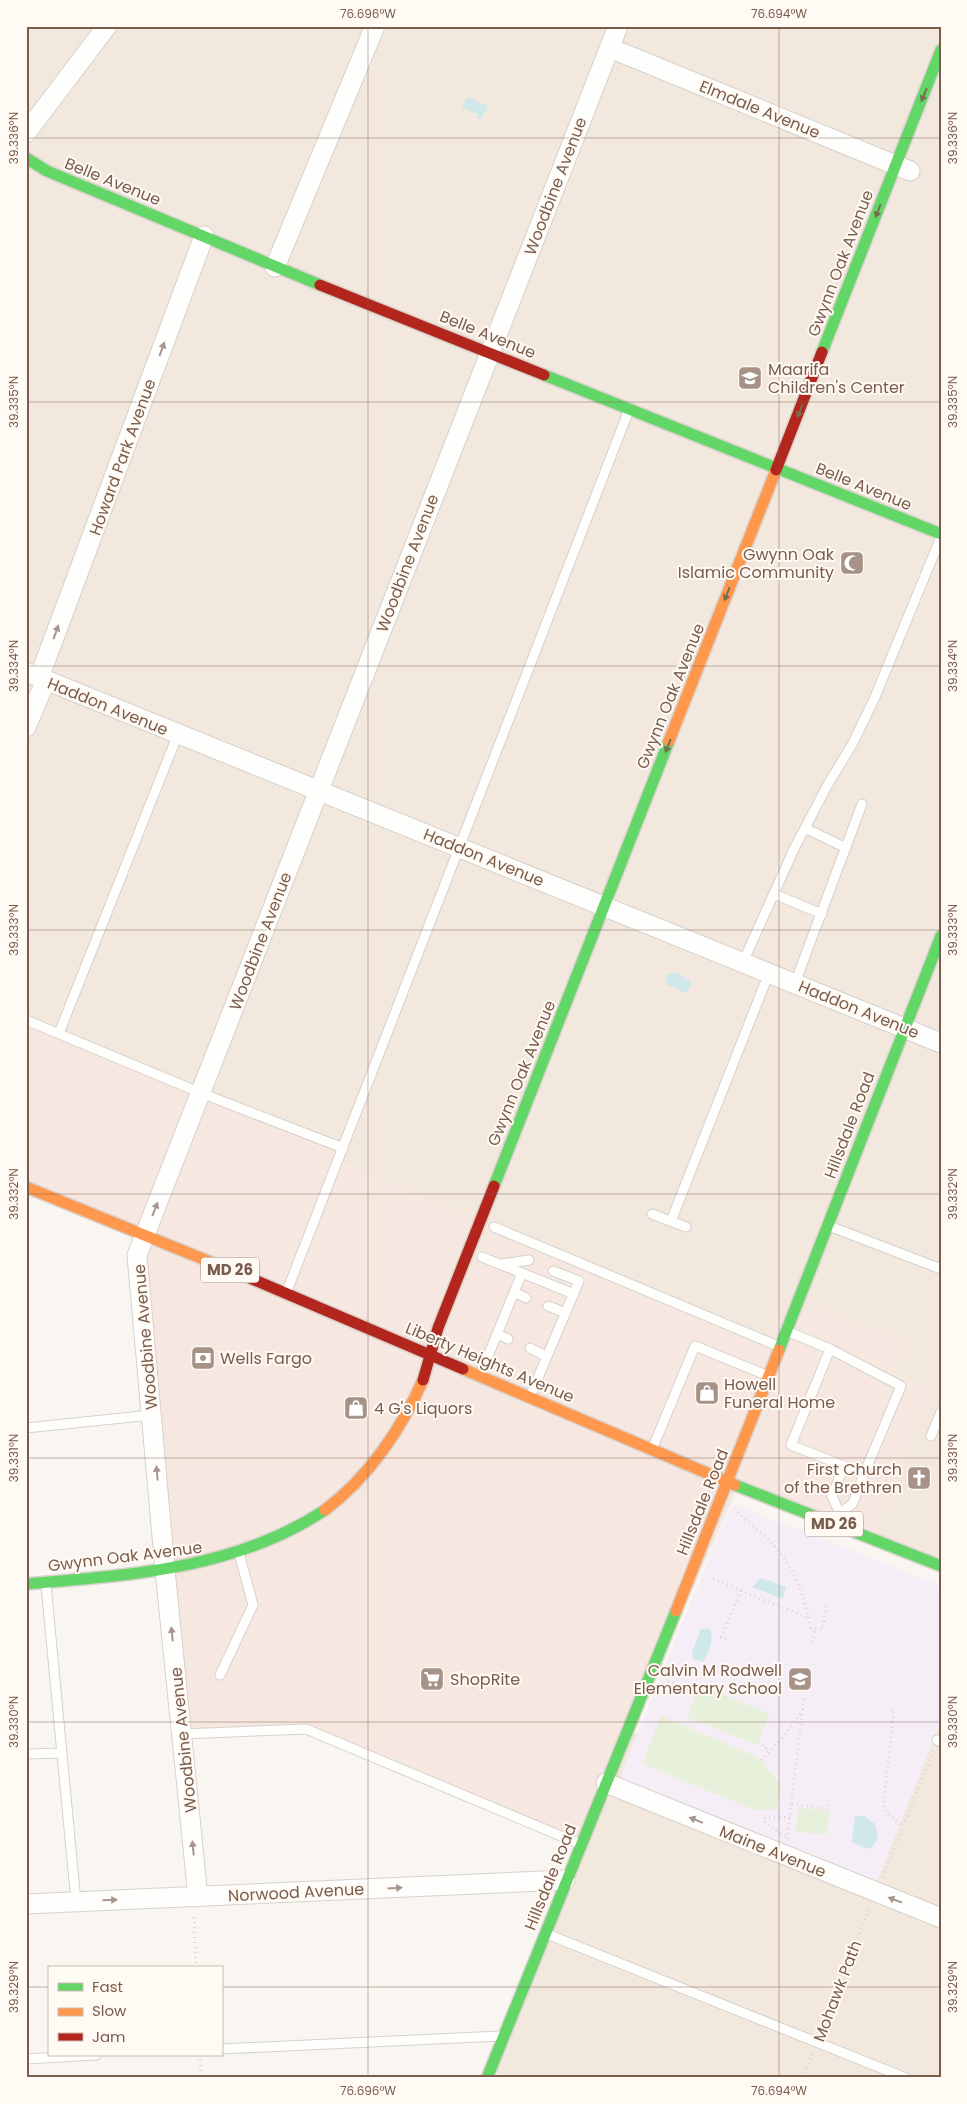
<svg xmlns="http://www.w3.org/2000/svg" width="967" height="2104" viewBox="0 0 967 2104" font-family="Poppins,sans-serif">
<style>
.residential{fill:#f2e8de}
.commercial{fill:#f6e8e1}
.education{fill:#f6eef6}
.green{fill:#e7f0db}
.water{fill:#d0e8ea}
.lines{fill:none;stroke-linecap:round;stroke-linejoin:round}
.lane-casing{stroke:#d7d1cb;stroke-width:11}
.street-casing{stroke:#d7d1cb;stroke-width:21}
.fast-casing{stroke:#d9d2cb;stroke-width:14}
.slow-casing{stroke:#d9d2cb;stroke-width:14}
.jam-casing{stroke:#d9d2cb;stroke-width:14}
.path{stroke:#dcd5d0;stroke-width:3;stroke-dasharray:1 4;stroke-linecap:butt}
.lane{stroke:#fefefd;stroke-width:9}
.street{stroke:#fefefd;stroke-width:19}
.fast{stroke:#63d668;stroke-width:11}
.slow{stroke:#ff974d;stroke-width:11}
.jam{stroke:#b3261e;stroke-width:11}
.oneway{fill:#776e51}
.oneway2{fill:#a8958b}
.ticks{fill:none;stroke:#7a5c4d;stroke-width:1;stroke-opacity:0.45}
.labels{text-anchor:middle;stroke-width:4;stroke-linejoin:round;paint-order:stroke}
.shield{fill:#fffaf3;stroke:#a28b7f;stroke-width:1}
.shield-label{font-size:15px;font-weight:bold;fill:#7a5c4d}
.street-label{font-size:16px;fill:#7a5c4d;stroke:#fffaf3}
.poi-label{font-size:16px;fill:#7a5c4d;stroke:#fffaf3;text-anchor:start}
.neatline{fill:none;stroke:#7a5c4d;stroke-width:2}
.ticks-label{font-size:12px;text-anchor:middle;fill:#7a5c4d}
</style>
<rect width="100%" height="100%" fill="#f9f5f0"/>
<path class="residential" d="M26 26H941V1566L872 1540 931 1390 891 1374 905 1342 782 1345 403 1192 404 1189 337 1161 26 1022Z
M941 1721V2078H479L626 1727 876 1883Z"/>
<path class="commercial" d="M26 1022 343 1147 338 1162 405 1189 404 1192 782 1345 800 1300 905 1342 891 1374 931 1390 872 1540 737 1489 581 1843 312 1732 184 1735 143 1234 26 1186Z"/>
<path class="education" d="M736 1505 941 1586V1721L876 1883 624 1781 621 1775 729 1509Z"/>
<path class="green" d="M700 1685 770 1714 757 1745 687 1717Z
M661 1716 758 1757 781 1785 777 1809 755 1810 642 1764Z
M799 1807 830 1812 826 1835 795 1831Z"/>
<path class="water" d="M467 97 488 106 481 119 477 118 478 114 462 108Z
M676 972 690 981 691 985 686 993 666 984 667 975Z
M761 1578 786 1587 783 1599 752 1587Z
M708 1628 711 1631C713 1642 709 1653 703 1662L693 1659 692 1652 701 1629Z
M855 1816H864L875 1824 878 1837 872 1847 866 1849 852 1842Z"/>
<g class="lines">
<defs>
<path id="lane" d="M805 828 846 848
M774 894 822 914
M743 962 794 849 827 786 853 743 875 697 941 537
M795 983 862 804
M26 1020 201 1093 343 1148
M59 1033 178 734
M652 1214 686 1227
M671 1221 769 973
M829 1226 941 1269
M494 1227 778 1346
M482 1257 574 1294
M502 1264 529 1260
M287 1291 629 410
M514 1292 526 1298
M548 1306 566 1313
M789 1332 830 1349 901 1386 864 1474 791 1445 830 1349
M497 1334 508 1339
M530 1348 547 1357
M481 1373 522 1273
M531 1394 579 1281 553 1271
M26 1428 151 1415
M931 1436 941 1412
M653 1447 695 1346 766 1375
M840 1514 832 1496 844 1466
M837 1522 840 1514 853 1503 864 1474
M46 1585 76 1902
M220 1675 253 1605 239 1553
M182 1734 306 1729 580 1844
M937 1740 941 1742
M26 1754 61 1753
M547 1934 906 2078
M221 2049 500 2036
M26 2059 96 2055"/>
<path id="street" d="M610 48 910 171
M26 133 107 26
M275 267 375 26
M26 672 941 1043
M39 678 204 236
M26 727 46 680
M606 1783 941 1918
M198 1897 165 1570 137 1255 618 26
M26 1904 565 1880"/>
<path id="fast" d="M26 158 47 171 320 285
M822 352 941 50
M544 375 941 534
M494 1186 669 741
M779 1350 941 936
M735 1485 941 1566
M26 1584C130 1575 236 1569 325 1510
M487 2078 676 1611"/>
<path id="slow" d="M669 741 776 470
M26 1187 245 1276
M463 1369 735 1485
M325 1510C368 1478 402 1428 423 1380
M676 1611 779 1350"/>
<path id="jam" d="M320 285 544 375
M776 470 822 352
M245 1276 463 1369
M423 1380 438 1328 494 1186"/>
</defs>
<use href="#lane" class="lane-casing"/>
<use href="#street" class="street-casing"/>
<use href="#fast" class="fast-casing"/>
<use href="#slow" class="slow-casing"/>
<use href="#jam" class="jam-casing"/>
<path class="path" d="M738 1512C748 1523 762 1532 772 1543 795 1569 804 1595 811 1628L823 1629 826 1604
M713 1579 808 1618
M726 1639 721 1637 741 1590
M812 1642 816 1628
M668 1681 698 1693
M891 1709 894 1710 883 1808 902 1826
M758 1742 770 1751
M761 1760 785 1735 802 1711
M792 1804 828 1809 829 1800
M785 1837 763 1821 765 1818 790 1817
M787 1839 804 1697
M883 1877 933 1751
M194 1917 196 1968
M822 2032 870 1907
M200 2055 201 2078
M803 2078 814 2051"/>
<use href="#lane" class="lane"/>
<use href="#street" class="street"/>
<use href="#fast" class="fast"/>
<use href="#slow" class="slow"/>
<use href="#jam" class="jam"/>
</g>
<defs><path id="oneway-solid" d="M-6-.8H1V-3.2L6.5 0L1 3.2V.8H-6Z" transform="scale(1.25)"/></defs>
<g class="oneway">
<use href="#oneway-solid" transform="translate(924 95) rotate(112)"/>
<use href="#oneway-solid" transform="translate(878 211) rotate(111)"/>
<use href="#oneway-solid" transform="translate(800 411) rotate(111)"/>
<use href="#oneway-solid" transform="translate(727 594) rotate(112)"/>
<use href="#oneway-solid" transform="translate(668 746) rotate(112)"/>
</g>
<g class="oneway2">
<use href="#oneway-solid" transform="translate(162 349) rotate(-70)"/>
<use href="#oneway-solid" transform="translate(56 632) rotate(-70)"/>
<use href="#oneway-solid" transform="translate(155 1209) rotate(-69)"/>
<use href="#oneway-solid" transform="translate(157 1473) rotate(-95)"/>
<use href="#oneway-solid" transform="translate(172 1634) rotate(-96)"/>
<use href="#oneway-solid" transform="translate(696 1820) rotate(-158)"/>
<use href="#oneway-solid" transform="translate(193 1848) rotate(-96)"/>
<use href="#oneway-solid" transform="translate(395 1888) rotate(-3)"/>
<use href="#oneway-solid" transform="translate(110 1900) rotate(-2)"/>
<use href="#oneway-solid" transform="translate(895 1900) rotate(-159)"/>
</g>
<path class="ticks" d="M368 26V2078M779 26V2078M26 138H941M26 402H941M26 666H941M26 930H941M26 1194H941M26 1458H941M26 1722H941M26 1987H49M221 1987H941"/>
<defs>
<symbol id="school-square" viewBox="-11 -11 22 22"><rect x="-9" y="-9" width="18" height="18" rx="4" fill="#a69286" stroke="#fffaf3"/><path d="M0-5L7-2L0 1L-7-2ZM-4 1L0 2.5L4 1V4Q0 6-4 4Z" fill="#fff"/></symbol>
<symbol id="mosque-square" viewBox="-11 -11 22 22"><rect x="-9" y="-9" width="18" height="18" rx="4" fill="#a69286" stroke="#fffaf3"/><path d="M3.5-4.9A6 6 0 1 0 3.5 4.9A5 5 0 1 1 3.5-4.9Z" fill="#fff"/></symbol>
<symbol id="bank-square" viewBox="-11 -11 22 22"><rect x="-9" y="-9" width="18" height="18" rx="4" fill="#a69286" stroke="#fffaf3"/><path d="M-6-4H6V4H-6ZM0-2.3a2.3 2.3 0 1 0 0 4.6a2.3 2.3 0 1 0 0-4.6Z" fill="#fff"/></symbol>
<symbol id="shop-square" viewBox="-11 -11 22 22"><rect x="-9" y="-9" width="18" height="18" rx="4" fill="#a69286" stroke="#fffaf3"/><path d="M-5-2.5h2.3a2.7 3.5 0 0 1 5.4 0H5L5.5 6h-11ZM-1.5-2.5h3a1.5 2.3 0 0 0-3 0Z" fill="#fff"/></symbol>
<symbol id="church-square" viewBox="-11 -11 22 22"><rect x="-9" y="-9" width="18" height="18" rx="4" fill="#a69286" stroke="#fffaf3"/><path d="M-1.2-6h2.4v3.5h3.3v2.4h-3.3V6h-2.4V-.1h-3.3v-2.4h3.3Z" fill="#fff"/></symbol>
<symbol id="supermarket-square" viewBox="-11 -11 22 22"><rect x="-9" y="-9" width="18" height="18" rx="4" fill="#a69286" stroke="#fffaf3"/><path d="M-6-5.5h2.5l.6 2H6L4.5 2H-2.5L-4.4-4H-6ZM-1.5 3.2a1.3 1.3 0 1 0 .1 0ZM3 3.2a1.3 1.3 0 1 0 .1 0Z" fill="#fff"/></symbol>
</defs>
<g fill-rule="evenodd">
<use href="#school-square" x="736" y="364" width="28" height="28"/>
<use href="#mosque-square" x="838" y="549" width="28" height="28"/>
<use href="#bank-square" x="189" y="1344" width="28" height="28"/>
<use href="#shop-square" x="693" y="1379" width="28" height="28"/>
<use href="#shop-square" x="342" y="1394" width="28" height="28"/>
<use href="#church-square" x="905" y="1464" width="28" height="28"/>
<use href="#supermarket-square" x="418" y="1665" width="28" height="28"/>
<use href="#school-square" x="786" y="1665" width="28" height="28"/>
</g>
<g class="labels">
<g class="shield">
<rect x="201" y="1257.5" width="58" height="25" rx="4"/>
<rect x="805" y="1511.5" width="58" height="25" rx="4"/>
</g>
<g class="shield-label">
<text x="230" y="1275">MD 26</text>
<text x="834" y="1529">MD 26</text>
</g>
<g class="street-label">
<text transform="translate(760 109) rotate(22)" y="6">Elmdale Avenue</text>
<text transform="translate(113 181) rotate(22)" y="6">Belle Avenue</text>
<text transform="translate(555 186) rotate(-69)" y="6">Woodbine Avenue</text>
<text transform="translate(840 263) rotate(-69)" y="6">Gwynn Oak Avenue</text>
<text transform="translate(488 334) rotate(22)" y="6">Belle Avenue</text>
<text transform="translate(122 457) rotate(-70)" y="6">Howard Park Avenue</text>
<text transform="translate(864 486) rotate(22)" y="6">Belle Avenue</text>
<text transform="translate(407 563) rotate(-69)" y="6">Woodbine Avenue</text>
<text transform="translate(670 696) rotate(-68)" y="6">Gwynn Oak Avenue</text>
<text transform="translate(108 706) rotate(22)" y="6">Haddon Avenue</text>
<text transform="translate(484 857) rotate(22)" y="6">Haddon Avenue</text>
<text transform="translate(260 941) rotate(-69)" y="6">Woodbine Avenue</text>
<text transform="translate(859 1009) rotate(22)" y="6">Haddon Avenue</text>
<text transform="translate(521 1073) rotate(-68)" y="6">Gwynn Oak Avenue</text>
<text transform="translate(849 1125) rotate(-69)" y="6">Hillsdale Road</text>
<text transform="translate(145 1337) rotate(-95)" y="6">Woodbine Avenue</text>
<text transform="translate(490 1362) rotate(23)" y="6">Liberty Heights Avenue</text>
<text transform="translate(702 1502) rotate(-68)" y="6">Hillsdale Road</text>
<text transform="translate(125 1556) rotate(-7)" y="6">Gwynn Oak Avenue</text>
<text transform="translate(183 1740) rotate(-96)" y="6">Woodbine Avenue</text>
<text transform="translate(773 1851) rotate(22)" y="6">Maine Avenue</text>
<text transform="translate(550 1877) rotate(-68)" y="6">Hillsdale Road</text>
<text transform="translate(296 1892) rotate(-3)" y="6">Norwood Avenue</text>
<text transform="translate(837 1991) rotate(-69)" y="6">Mohawk Path</text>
</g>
<g class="poi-label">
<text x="768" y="375">Maarifa<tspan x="768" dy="18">Children's Center</tspan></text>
<text x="834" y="560" text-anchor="end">Gwynn Oak<tspan x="834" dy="18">Islamic Community</tspan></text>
<text x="220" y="1364">Wells Fargo</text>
<text x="724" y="1390">Howell<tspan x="724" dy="18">Funeral Home</tspan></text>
<text x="374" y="1414">4 G's Liquors</text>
<text x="902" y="1475" text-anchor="end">First Church<tspan x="902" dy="18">of the Brethren</tspan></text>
<text x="782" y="1676" text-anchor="end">Calvin M Rodwell<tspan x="782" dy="18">Elementary School</tspan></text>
<text x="450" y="1685">ShopRite</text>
</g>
</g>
<rect width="967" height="2104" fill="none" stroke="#fffaf3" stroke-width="55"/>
<rect x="48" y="1966" width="175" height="90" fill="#fffaf3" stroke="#cabbb1"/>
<rect x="58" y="1983" width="25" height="8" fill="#63d668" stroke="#cabbb1"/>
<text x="92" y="1992" font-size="15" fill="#7a5c4d">Fast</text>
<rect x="58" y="2008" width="25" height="8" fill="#ff974d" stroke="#cabbb1"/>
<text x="92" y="2016" font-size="15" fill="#7a5c4d">Slow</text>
<rect x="58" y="2033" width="25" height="8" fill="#b3261e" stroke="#cabbb1"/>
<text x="92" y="2042" font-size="15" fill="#7a5c4d">Jam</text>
<rect x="28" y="28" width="912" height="2048" class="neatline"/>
<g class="ticks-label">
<text x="368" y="18">76.696°W</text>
<text x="779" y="18">76.694°W</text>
<text transform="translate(14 138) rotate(-90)" y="4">39.336°N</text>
<text transform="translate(953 138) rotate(-90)" y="4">39.336°N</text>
<text transform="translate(14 402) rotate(-90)" y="4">39.335°N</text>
<text transform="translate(953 402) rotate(-90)" y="4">39.335°N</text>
<text transform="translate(14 666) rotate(-90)" y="4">39.334°N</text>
<text transform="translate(953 666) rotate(-90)" y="4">39.334°N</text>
<text transform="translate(14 930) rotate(-90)" y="4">39.333°N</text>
<text transform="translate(953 930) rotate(-90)" y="4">39.333°N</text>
<text transform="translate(14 1194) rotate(-90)" y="4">39.332°N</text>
<text transform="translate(953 1194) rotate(-90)" y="4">39.332°N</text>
<text transform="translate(14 1458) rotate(-90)" y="4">39.331°N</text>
<text transform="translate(953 1458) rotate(-90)" y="4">39.331°N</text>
<text transform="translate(14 1722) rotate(-90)" y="4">39.330°N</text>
<text transform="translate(953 1722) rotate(-90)" y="4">39.330°N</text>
<text transform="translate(14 1987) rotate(-90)" y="4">39.329°N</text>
<text transform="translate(953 1987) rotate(-90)" y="4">39.329°N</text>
<text x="368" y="2095">76.696°W</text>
<text x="779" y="2095">76.694°W</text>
</g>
</svg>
